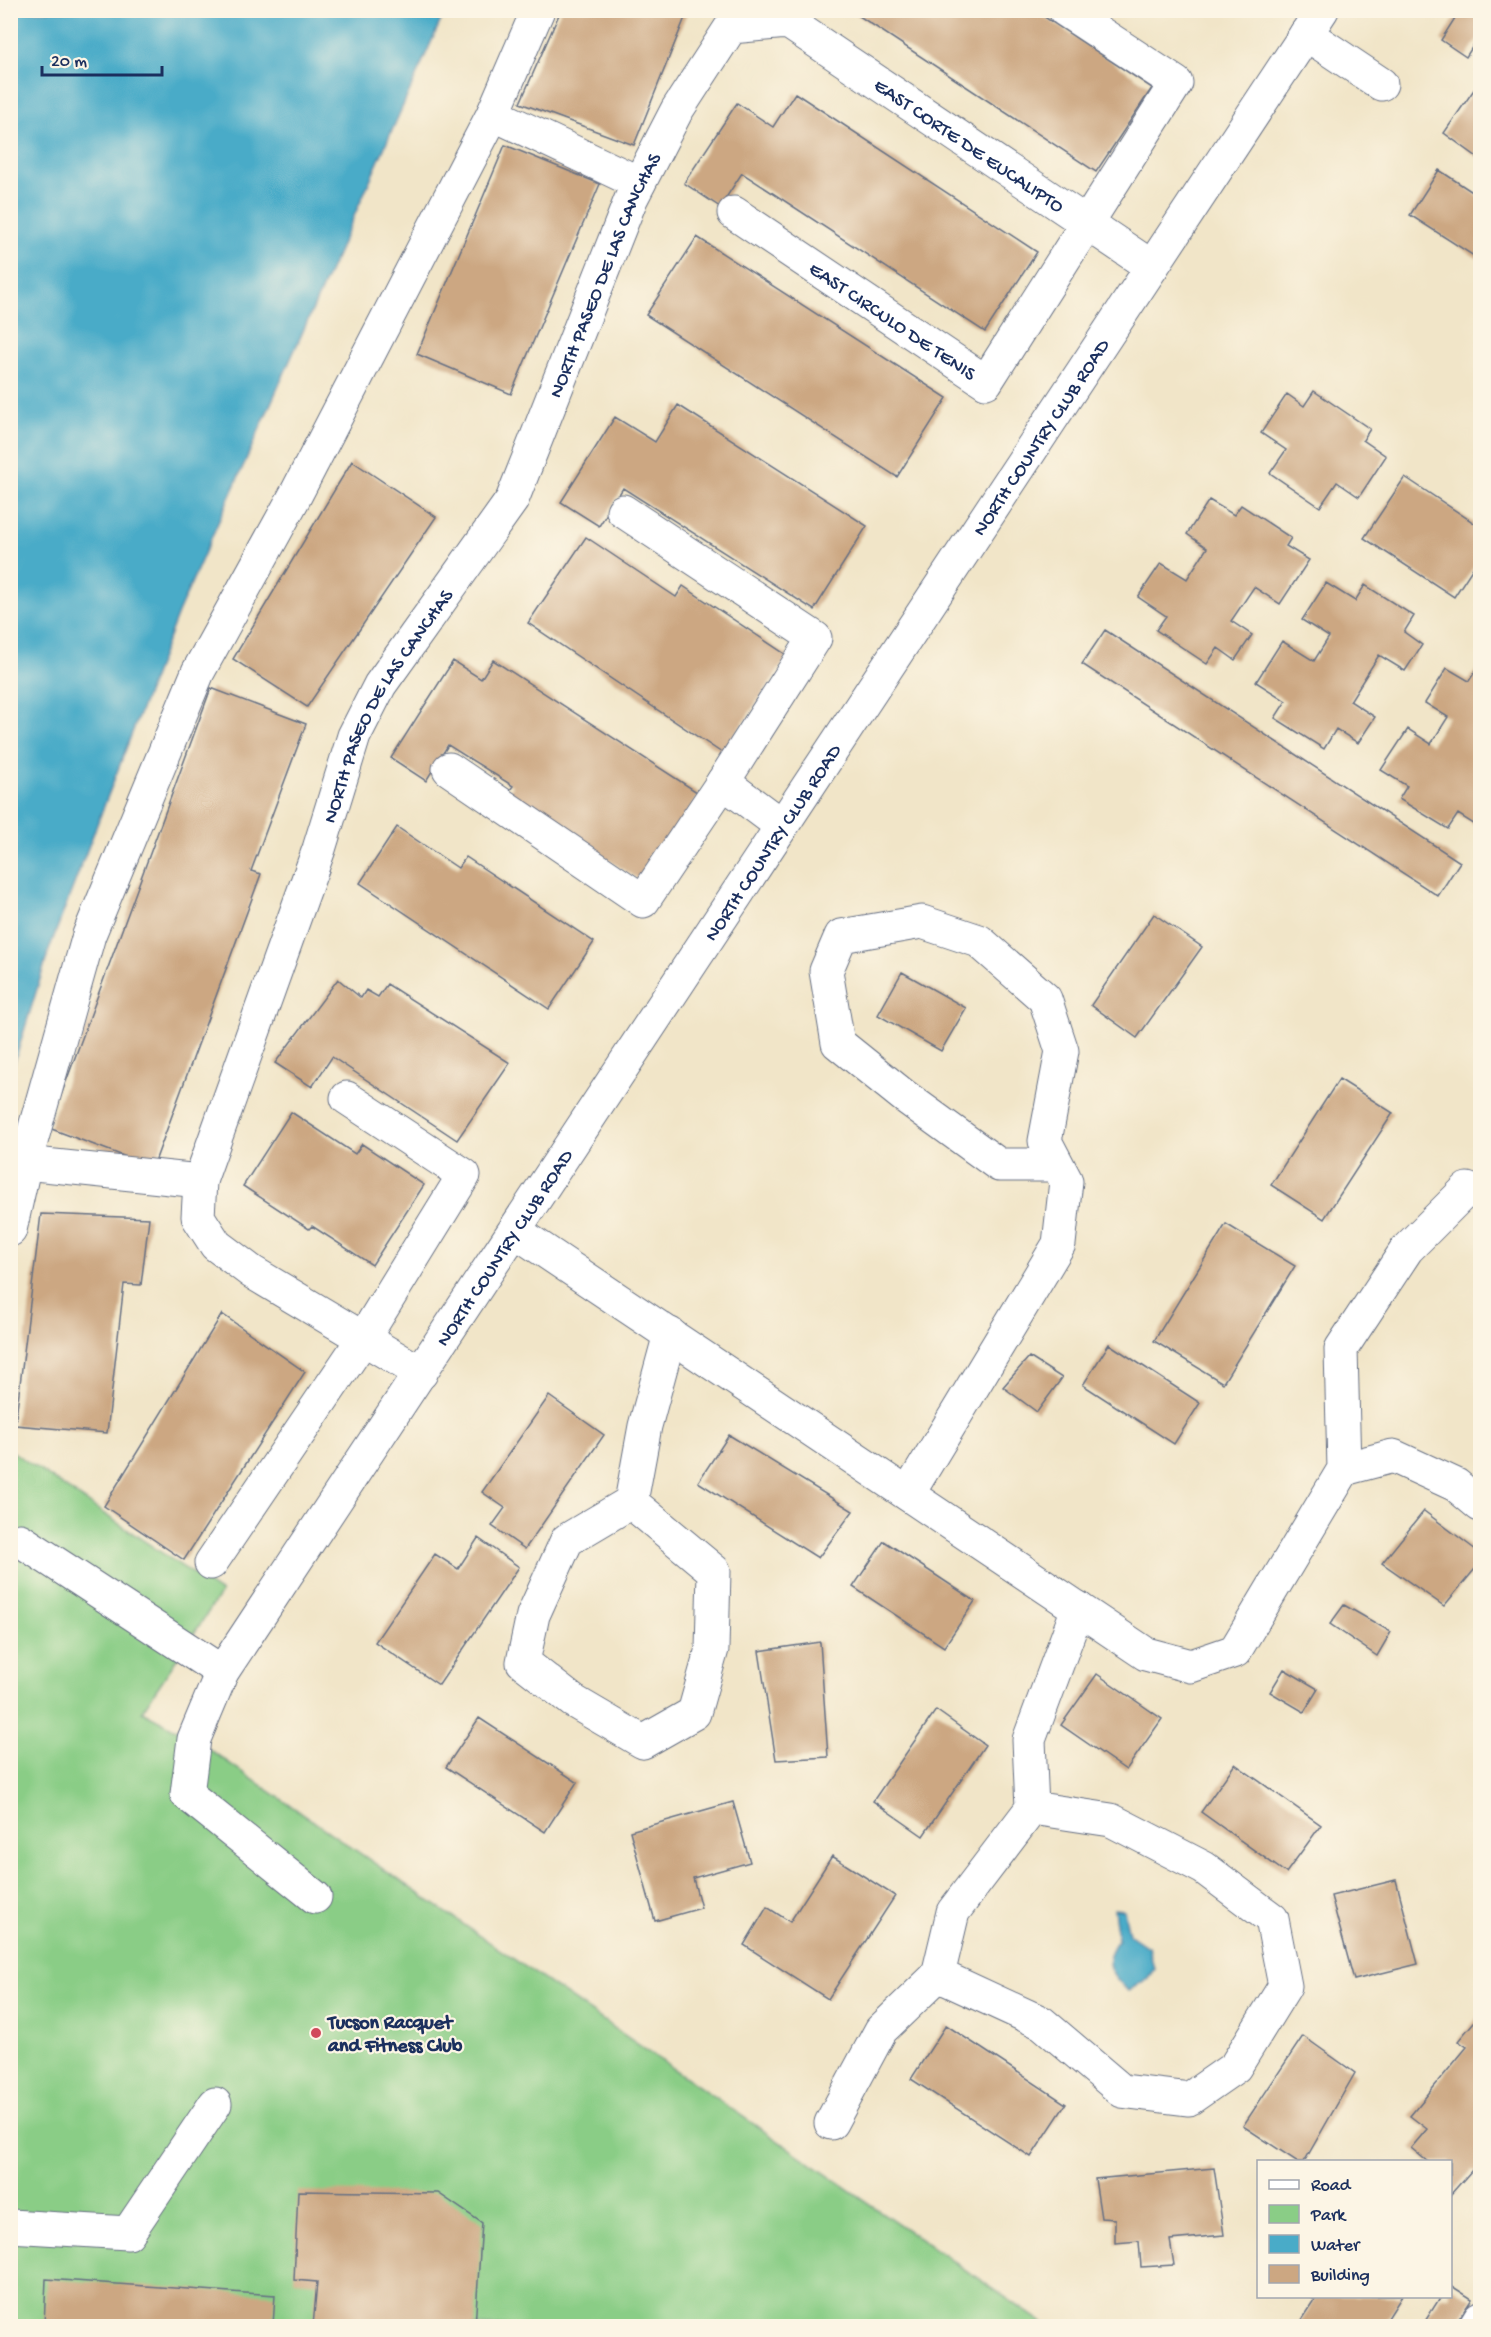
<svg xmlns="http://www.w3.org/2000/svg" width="1491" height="2337" viewBox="0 0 1491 2337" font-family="'Gochi Hand',sans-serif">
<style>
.green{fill:#8acd86;stroke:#527e72;stroke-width:1.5}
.water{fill:#49abc8;stroke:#326d93;stroke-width:1.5}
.building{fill:#cca782}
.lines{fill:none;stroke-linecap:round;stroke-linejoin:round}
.minor-casing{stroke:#666f83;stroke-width:35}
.minor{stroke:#fff;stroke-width:33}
.poi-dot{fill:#d1495b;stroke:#fcf5e5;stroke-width:2}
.labels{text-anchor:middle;stroke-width:4.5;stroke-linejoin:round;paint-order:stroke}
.street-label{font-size:20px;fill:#1b2f5e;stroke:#fcf5e5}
.poi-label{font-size:20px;font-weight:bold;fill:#1b2f5e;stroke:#fcf5e5;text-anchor:start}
</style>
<rect width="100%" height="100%" fill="#fcf5e5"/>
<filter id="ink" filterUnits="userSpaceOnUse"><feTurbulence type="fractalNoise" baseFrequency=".0167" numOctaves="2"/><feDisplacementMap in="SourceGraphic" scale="12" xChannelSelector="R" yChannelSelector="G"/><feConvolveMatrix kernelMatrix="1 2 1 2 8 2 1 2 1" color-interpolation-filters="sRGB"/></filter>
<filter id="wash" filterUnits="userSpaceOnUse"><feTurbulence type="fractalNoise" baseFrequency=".008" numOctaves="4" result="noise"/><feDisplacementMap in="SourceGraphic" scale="24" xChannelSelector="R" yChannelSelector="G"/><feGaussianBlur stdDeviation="1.35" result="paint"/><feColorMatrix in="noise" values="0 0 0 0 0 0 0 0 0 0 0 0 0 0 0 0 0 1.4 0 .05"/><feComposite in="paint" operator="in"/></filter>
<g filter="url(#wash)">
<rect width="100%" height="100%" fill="#f1e5c8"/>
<path class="green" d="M10 1450 221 1593 142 1711 194 1739 1047 2326H11Z"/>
<path class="water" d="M18 11H445L178 613 50 947 11 1073 10 26Z
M1114 1909 1124 1910 1129 1934 1149 1948 1154 1969 1147 1979 1128 1991C1110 1972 1101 1963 1118 1940Z"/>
<g id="blocks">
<path class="building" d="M561 10H688L634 145 520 103Z
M850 10H1034L1152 88 1096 172Z
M1460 10H1480V35L1466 57 1441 40Z
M1480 81V159L1444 133Z
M795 93 1037 252 985 332 742 173 720 207 684 183 737 103 773 127Z
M505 145 600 184 511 394 417 354Z
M1439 170 1480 197V260L1410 215Z
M697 237 947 398 897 477 646 315Z
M1314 391 1370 429 1363 440 1386 456 1359 497 1337 482 1320 507 1270 473 1286 450 1261 433 1287 394 1304 406Z
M678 405 867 526 814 610 623 488 599 526 561 502 615 417 655 442Z
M352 461 436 517 307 707 233 659Z
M1405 477 1480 527V557L1454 597 1364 538Z
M1209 500 1234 515 1241 505 1291 538 1286 546 1309 560 1280 604 1254 587 1231 621 1252 635 1235 660 1218 648 1207 664 1156 630 1166 616 1138 597 1161 563 1187 579 1207 548 1187 534Z
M586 537 676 597 683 586 788 656 722 753 528 623Z
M1326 583 1355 601 1365 585 1414 616 1404 632 1422 645 1405 671 1379 655 1350 701 1375 717 1358 743 1336 729 1324 749 1275 718 1286 701 1256 682 1282 641 1314 661 1329 637 1302 620Z
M1105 630 1460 862 1438 896 1082 664Z
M493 660 700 794 643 882 507 794 513 786 448 745 426 781 391 758 453 661 481 679Z
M1478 667 1480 669V828L1458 814 1448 829 1399 799 1407 786 1381 770 1408 729 1431 744 1448 717 1425 703 1447 668 1469 681Z
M211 688 306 724 251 871 261 874 153 1167 49 1128Z
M397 827 458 868 466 857 594 942 549 1009 360 883Z
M1154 914 1202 947 1137 1038 1091 1005Z
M902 972 966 1008 941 1051 878 1015Z
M338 979 361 998 366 990 378 997 387 984 510 1063 457 1140 332 1057 312 1087 275 1063Z
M1339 1079 1393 1113 1324 1219 1271 1185Z
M291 1112 355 1154 362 1144 424 1185 372 1265 312 1226 309 1229 243 1186Z
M41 1214 149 1218 141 1285 124 1284 107 1433 15 1425Z
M1226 1224 1295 1266 1223 1383 1154 1341Z
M222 1314 305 1372 184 1560 104 1506Z
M1109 1344 1200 1403 1174 1444 1083 1385Z
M1029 1357 1062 1378 1037 1412 1003 1387Z
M549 1396 604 1435 525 1549 492 1526 505 1508 482 1492Z
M729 1435 853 1511 818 1558 698 1482Z
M1424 1511 1480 1553V1563L1444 1606 1382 1563Z
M478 1538 519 1567 439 1685 375 1642 435 1554 458 1569Z
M884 1541 975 1601 944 1647 853 1587Z
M1344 1605 1391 1632 1377 1656 1330 1624Z
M820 1642 828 1757 776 1760 759 1651Z
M1284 1669 1318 1689 1304 1712 1270 1692Z
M1097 1674 1162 1719 1126 1770 1061 1725Z
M936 1710 985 1745 923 1836 873 1801Z
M479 1718 577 1782 545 1832 446 1767Z
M1235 1764 1321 1825 1286 1873 1201 1812Z
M733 1802 750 1862 693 1878 701 1908 655 1921 630 1831Z
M832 1856 895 1896 828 1999 744 1945 767 1907 790 1922Z
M1396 1880 1418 1964 1354 1980 1331 1896Z
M1479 2016 1480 2175 1473 2169 1450 2195V2162H1428L1411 2148 1427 2129 1410 2116 1467 2047 1458 2041Z
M946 2025 1066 2104 1031 2157 911 2079Z
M1303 2036 1355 2073 1304 2162H1298L1243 2126Z
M1214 2168 1224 2235 1170 2240 1174 2265 1141 2267 1139 2241 1115 2243V2219L1101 2218 1095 2179Z
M298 2191 438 2193 482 2223 475 2326H313L317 2282 294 2280Z
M46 2279 275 2295 273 2326H44Z
M1450 2285 1472 2299 1454 2326H1422L1441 2296H1450Z
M1308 2296H1402L1383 2326H1298L1315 2300Z"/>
</g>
</g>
<g filter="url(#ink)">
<use href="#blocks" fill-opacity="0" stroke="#666f83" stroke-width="1.5"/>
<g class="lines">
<defs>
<g id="minor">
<path d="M1306 34 1381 84"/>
<path d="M493 114 639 183"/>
<path id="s1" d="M734 213 986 382 1176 83 1065 10"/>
<path d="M449 769 643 901 723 782 815 638 623 511"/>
<path d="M723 782 782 826"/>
<path d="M25 1163 200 1181"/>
<path d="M10 1230 25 1163 89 935 198 672 295 496 493 114 538 10"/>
<path d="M515 1231 1146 1654 1191 1666 1235 1651 1344 1469 1341 1349 1407 1249 1467 1189 1480 1194"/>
<path id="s2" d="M421 1373 252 1272 216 1245 198 1217 200 1181 319 849 354 736 380 685 512 500 631 199 677 110 731 27 788 22 1152 267"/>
<path d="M1344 1469 1393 1456 1456 1485 1480 1505"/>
<path d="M908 1494 1059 1244 1066 1181 1045 1141 1062 1051 1045 999 979 941 922 922 841 936 826 971 838 1043 904 1096 999 1165H1057"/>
<path d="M631 1502 714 1571 712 1649 694 1713 643 1742 573 1701 523 1662 533 1615 567 1540 631 1502 645 1426 670 1334"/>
<path d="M20 1540 222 1672"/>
<path d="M211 1563 363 1339 464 1175 347 1098"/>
<path d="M1032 1808 1111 1820 1204 1868 1272 1919 1285 1986 1235 2067 1189 2099 1122 2091 1042 2023 938 1975 953 1912 1032 1808 1029 1740 1078 1608"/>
<path id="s3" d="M315 1897 187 1794 194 1739 222 1672 1322 10"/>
<path d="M831 2123 881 2030 938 1975"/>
<path d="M10 2226 128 2233 215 2104"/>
<path d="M1475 2326 1480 2318"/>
</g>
</defs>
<use href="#minor" class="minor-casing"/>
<use href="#minor" class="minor"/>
</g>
</g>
<circle class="poi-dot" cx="316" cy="2033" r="6"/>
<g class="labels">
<g class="street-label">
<text dy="7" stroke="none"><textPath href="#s2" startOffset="1866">EAST CORTE DE EUCALIPTO</textPath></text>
<text dy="7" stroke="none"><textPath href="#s2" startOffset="1310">NORTH PASEO DE LAS CANCHAS</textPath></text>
<text dy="7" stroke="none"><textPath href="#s1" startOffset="192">EAST CIRCULO DE TENIS</textPath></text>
<text dy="7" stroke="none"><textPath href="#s3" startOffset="1774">NORTH COUNTRY CLUB ROAD</textPath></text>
<text dy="7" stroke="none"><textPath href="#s2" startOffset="824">NORTH PASEO DE LAS CANCHAS</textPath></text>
<text dy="7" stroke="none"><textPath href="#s3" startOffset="1288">NORTH COUNTRY CLUB ROAD</textPath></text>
<text dy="7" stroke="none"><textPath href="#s3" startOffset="802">NORTH COUNTRY CLUB ROAD</textPath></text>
</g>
<g class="poi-label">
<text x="328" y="2028">Tucson Racquet<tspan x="328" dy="23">and Fitness Club</tspan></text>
</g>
</g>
<rect width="1491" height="2337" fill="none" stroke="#fcf5e5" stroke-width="36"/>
<rect x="1257" y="2160" width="195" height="138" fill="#fcf5e5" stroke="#a2a6af" stroke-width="1.5"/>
<rect x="1269" y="2180" width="30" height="9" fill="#ffffff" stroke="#a2a6af" stroke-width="1.5"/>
<text x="1311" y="2190" font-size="18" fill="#1b2f5e">Road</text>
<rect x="1269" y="2205" width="30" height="18" fill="#8acd86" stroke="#a2a6af" stroke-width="1.5"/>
<text x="1311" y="2220" font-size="18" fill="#1b2f5e">Park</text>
<rect x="1269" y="2235" width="30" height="18" fill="#49abc8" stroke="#a2a6af" stroke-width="1.5"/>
<text x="1311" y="2250" font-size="18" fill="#1b2f5e">Water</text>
<rect x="1269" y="2265" width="30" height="18" fill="#cca782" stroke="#a2a6af" stroke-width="1.5"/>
<text x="1311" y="2280" font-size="18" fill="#1b2f5e">Building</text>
<path d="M42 66v9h120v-9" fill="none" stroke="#1b2f5e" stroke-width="3"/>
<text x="51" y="66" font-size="18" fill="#1b2f5e" stroke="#fcf5e5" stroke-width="4.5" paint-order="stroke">20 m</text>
</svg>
